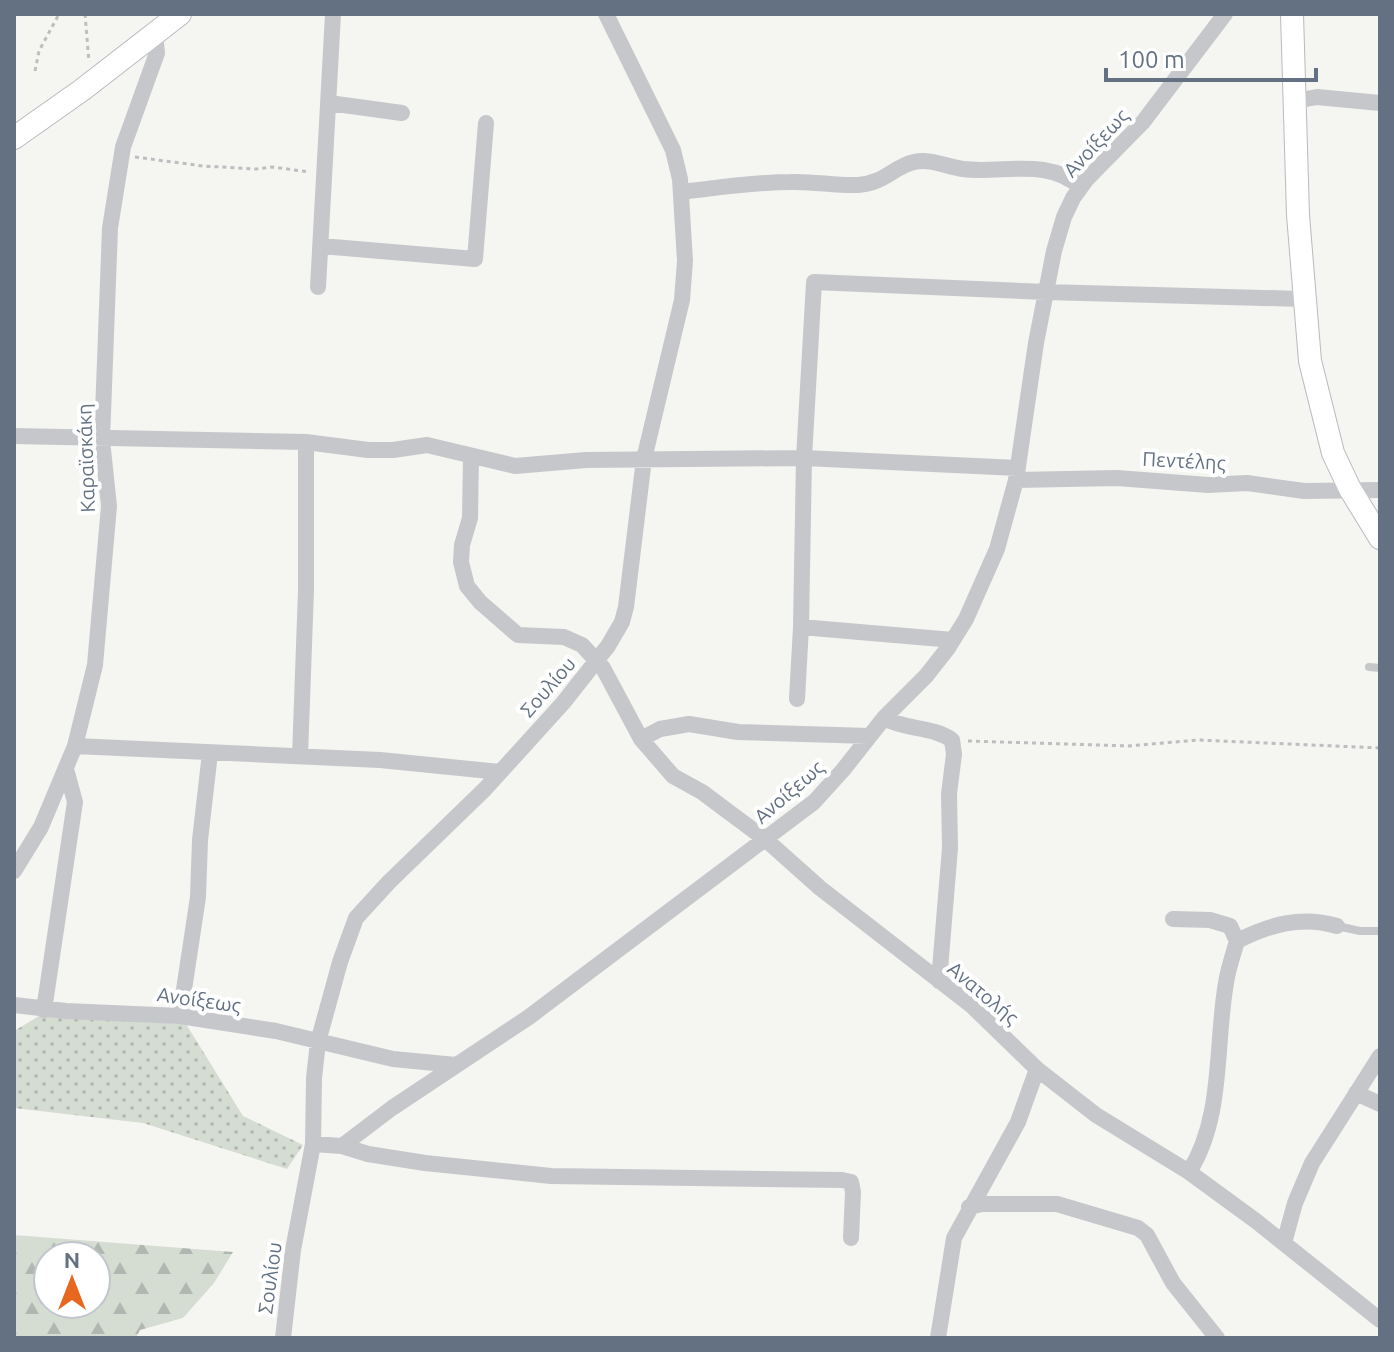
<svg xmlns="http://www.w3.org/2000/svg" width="1394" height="1352" viewBox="0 0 1394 1352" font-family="Ubuntu,sans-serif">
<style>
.green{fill:url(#green-dots)}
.forest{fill:url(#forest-firs);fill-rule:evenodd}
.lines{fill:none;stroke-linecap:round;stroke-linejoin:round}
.secondary-casing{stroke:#b7babf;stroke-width:24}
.path{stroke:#bcbec0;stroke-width:3;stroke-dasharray:4 4;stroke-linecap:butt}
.lane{stroke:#c5c7cb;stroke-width:8}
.street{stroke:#c5c7cb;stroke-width:16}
.secondary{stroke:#fff;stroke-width:22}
.labels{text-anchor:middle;stroke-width:8;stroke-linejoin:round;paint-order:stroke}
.street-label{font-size:20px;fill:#637183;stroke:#fff}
</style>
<defs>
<pattern id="green-dots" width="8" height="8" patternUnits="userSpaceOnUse" patternTransform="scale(2)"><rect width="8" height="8" fill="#d5dcd2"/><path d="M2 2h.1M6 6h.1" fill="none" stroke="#b0b7b0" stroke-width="1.8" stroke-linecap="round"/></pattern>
<pattern id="forest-firs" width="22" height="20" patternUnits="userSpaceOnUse" patternTransform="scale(2)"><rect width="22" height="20" fill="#d5dcd2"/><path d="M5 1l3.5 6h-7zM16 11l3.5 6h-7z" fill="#b0b7b0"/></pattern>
</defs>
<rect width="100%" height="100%" fill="#f5f5f1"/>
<path class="green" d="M39 1016 186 1024 243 1116 303 1145 287 1169 143 1123 14 1108V1031Z"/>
<path class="forest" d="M14 1235 233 1252 214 1283 183 1318 140 1330 136 1338H14ZM48 1256H96V1304H48Z"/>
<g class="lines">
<defs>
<path id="secondary" d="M1292 14 1298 215 1310 361 1333 453 1350 489 1380 538
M14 138 82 90 180 14"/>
</defs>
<use href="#secondary" class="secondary-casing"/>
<path class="path" d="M85 14 89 62
M35 71 39 51 59 14
M135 157 203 166 256 169 272 167 310 172
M968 741 1128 746 1198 740 1380 748"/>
<path class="lane" d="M1369 667 1380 668
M1337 926 1360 931H1380"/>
<path class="street" d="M1295 101 1317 97 1380 103
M329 103 402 113
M681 192C717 188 754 182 791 182 813 181 836 186 858 185 885 183 893 167 914 162 931 158 947 167 963 169 1002 174 1048 157 1080 187
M321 246 475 259 486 123
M318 287 333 14
M14 436 306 442 368 450H393L427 445 515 466 586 460 804 458 814 282 1046 292 1303 299
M471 457 470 518 462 545 461 562 467 586 480 602 518 635 564 637 582 645 603 668 641 739 673 776 702 792 765 839 820 888 972 1006 1037 1069 1096 1115 1189 1172 1256 1221 1380 1320
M1016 480 1117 478 1208 485 1247 483 1304 491 1380 490
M801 627 804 458 1018 468
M797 699 801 627 953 640
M884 718C905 730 932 726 952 740L954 754 949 794 950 848 939 981
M641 739 660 729 689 724 738 732 869 736
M75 746 380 760 500 772
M300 756 306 590V442
M14 871 41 827 75 746 95 665 109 506 102 440 110 228 123 147 157 53 155 34
M1173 919 1210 920 1230 926 1237 941
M14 1005 66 1011 180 1016 276 1031 393 1059 456 1065
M44 1010 75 802 66 769
M180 1016 198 897 200 840 210 753
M1356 1093 1380 1104
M313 1144 342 1146 368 1154 425 1163 551 1176 842 1180 851 1182 853 1192 851 1238
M342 1146 392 1108 529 1017 814 802 843 770 884 718 926 676 948 648 966 619 997 549 1016 480 1036 343 1054 251 1064 217 1073 198 1086 180 1143 122 1225 14
M1189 1172C1224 1117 1215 1045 1226 983 1228 969 1233 955 1237 941 1269 925 1301 915 1337 926
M969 1207 982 1204H1057L1138 1228 1147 1235 1173 1283 1217 1338
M1284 1243 1295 1203 1312 1163 1380 1056
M283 1338 293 1250 313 1144 314 1078 318 1042 340 962 356 918 389 882 485 789 563 703 608 646 622 622 626 607 644 459 682 300 685 261 680 179 673 150 606 14
M938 1338 954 1238 1018 1122 1037 1069"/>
<use href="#secondary" class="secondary"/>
</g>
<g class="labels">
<g class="street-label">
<text transform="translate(1096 143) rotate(-47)" y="7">Ανοίξεως</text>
<text transform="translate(86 458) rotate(-92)" y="7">Καραϊσκάκη</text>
<text transform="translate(1184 461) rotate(3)" y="7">Πεντέλης</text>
<text transform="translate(548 687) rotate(-49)" y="7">Σουλίου</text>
<text transform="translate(789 792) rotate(-41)" y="7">Ανοίξεως</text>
<text transform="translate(983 993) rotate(40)" y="7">Ανατολής</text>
<text transform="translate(199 1000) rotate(8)" y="7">Ανοίξεως</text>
<text transform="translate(270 1278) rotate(-82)" y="7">Σουλίου</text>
</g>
</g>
<rect width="1394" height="1352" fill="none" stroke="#637183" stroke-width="32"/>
<g transform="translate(72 1280)"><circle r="38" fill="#ffffff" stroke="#c1c6cd" stroke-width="2"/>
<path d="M0-6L14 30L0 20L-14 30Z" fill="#e8671f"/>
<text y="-12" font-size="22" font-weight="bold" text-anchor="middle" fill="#637183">N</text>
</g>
<path d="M1106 68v12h210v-12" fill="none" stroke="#637183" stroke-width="4"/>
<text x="1118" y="68" font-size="24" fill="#637183" stroke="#ffffff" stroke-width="6" paint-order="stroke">100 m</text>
</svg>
